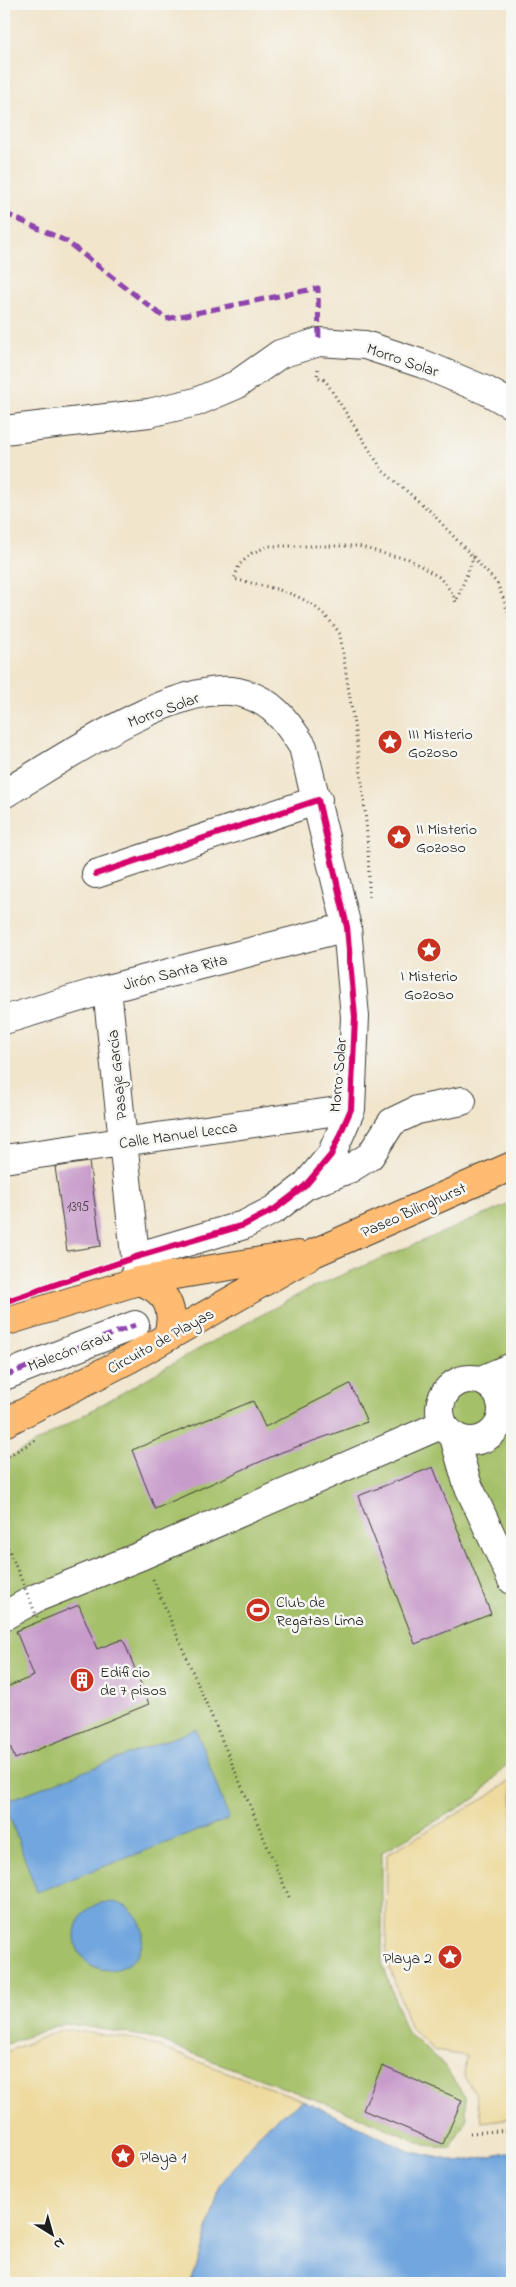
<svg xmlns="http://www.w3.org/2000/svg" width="516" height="2287" viewBox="0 0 516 2287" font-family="'Indie Flower',sans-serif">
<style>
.green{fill:#a4c067;stroke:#606e42}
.sand{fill:#eeda9e;stroke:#857b5d}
.water{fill:#71a6de;stroke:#46617d}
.building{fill:#c89cca}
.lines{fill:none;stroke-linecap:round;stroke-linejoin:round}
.minor-casing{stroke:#3c3a36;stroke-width:30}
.major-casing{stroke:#3c3a36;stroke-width:30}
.path{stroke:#3c3a36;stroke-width:3;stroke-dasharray:1 4;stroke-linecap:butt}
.minor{stroke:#fff;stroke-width:28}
.major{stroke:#ffbb71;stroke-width:28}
.path-bridge{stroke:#3c3a36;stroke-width:3;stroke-dasharray:1 4;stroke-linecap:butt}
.quiet{stroke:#8e44ad;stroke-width:5;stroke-dasharray:10 5;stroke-linecap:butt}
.cycleway-casing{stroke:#f6f6f2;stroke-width:9}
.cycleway{stroke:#d6006c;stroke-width:6}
.labels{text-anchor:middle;stroke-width:5;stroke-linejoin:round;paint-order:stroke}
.number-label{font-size:14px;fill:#473c48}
.street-label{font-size:16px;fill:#1c1c1c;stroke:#f6f6f2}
.poi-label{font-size:16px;fill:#1c1c1c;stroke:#f6f6f2;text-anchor:start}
</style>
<rect width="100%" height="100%" fill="#f6f6f2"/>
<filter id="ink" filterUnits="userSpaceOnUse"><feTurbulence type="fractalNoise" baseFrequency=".02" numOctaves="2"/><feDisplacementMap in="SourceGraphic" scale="10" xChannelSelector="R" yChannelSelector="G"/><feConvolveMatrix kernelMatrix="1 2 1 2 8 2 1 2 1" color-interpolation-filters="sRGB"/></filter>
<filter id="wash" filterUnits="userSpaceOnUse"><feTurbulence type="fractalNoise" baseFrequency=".0096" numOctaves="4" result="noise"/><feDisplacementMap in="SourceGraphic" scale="20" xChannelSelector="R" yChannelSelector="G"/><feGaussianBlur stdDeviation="1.12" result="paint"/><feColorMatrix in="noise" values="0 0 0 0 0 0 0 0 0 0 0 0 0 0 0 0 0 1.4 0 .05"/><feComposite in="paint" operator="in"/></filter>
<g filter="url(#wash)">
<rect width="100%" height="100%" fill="#f1e5cc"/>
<path class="green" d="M512 1203V1759L476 1798 382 1852V1962L406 2031 444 2065 465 2097 467 2118 451 2148 425 2145 351 2113 149 2037 64 2023 4 2045V1461L177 1361 309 1289Z"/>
<path class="sand" d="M512 1779V2118L482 2122 476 2095 464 2076 466 2056 435 2051 411 2029 389 1966 386 1948 387 1854 487 1797Z
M63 2029 139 2040 303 2100 264 2128 201 2255 190 2283H4V2053Z"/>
<path class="water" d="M196 1729 229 1819 37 1892 4 1802Z
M75 1936a34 34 0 1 1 68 0a34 34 0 1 1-68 0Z
M303 2100 409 2151 458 2162 512 2152V2283H190L201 2255 220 2185 264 2128Z"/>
<g id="blocks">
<path class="building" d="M89 1162 101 1246 67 1251 55 1167Z
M350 1384 367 1422 282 1452 155 1509 132 1450 253 1401 265 1427Z
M433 1467 491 1614 415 1644 358 1496Z
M79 1605 97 1649 123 1639 149 1704 15 1759 4 1730V1688L34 1676 16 1631Z
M382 2066 462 2100 443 2144 363 2110Z"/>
</g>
</g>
<g filter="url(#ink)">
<use href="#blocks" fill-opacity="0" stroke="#3c3a36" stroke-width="1"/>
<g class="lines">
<defs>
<path id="minor" d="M4 430 149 413 196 402 236 385 280 354 319 342 365 345 423 364 487 391 512 405
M4 794C57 762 176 680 238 692 271 699 287 721 303 747L347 927 355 1017 351 1109 331 1155 305 1186 275 1209 244 1225 136 1257
M96 874 318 800
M107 989 137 1274
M4 1020 107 989 347 927
M4 1159 351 1109
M307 1185 349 1169 370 1156 392 1122 417 1110 462 1101
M4 1376 135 1325
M440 1410a31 31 0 1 1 62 0a31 31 0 1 1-62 0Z
M481 1380 512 1367
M454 1437 467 1483 512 1580
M4 1616 36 1598 143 1555 443 1424"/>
<path id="major" d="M138 1281C166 1289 177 1309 167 1337
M4 1322 138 1281 298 1255
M4 1423 129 1359 314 1253 512 1166"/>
</defs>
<use href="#minor" class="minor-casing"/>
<use href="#major" class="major-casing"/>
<path class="path" d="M318 369 317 377 325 380 383 471 430 511 497 583 505 603 512 629
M369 897C370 809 353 721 340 634 312 592 279 590 234 579L239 565 252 553 269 546H358L392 556 407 558 439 577 451 591 456 602 474 556
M4 1458 36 1440
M153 1579 289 1897
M470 2133 512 2130"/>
<use href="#minor" class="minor"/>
<use href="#major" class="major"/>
<path class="path-bridge" d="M4 1538 37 1617"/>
<path class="quiet" d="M4 213 66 241 166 319 318 288 319 342
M4 1376 135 1325"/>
<defs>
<path id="cycleway" d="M4 1302 136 1257 244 1225 275 1209 305 1186 331 1155 351 1109 355 1017 347 927 318 800 96 874"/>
</defs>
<use href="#cycleway" class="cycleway-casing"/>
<use href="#cycleway" class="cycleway"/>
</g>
</g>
<defs>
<symbol id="sight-disc" viewBox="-11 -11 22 22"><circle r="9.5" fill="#c8321e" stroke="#f6f6f2"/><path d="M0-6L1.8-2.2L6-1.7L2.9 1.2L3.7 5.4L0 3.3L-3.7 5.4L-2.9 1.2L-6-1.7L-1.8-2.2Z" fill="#fff"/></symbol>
<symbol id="stadium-disc" viewBox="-11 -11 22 22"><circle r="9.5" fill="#c8321e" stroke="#f6f6f2"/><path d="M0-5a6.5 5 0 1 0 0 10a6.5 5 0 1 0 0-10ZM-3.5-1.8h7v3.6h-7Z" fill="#fff"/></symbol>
<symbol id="building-disc" viewBox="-11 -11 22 22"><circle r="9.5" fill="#c8321e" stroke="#f6f6f2"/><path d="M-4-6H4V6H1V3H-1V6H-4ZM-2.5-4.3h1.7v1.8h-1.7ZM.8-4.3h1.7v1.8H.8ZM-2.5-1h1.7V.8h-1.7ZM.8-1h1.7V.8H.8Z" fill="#fff"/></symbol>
</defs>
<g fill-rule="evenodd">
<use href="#sight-disc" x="376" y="728" width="28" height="28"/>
<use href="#sight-disc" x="385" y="823" width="28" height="28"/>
<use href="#sight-disc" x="415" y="936" width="28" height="28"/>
<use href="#stadium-disc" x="244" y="1596" width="28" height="28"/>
<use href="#building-disc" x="68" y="1666" width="28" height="28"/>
<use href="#sight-disc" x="436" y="1943" width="28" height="28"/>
<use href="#sight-disc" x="109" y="2142" width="28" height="28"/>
</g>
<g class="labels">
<g class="number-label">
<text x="78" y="1211">1395</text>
</g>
<g class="street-label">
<text transform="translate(403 359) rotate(19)" y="6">Morro Solar</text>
<text transform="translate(163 709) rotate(-20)" y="6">Morro Solar</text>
<text transform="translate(175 971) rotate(-14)" y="6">Jirón Santa Rita</text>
<text transform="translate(116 1075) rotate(-96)" y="6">Pasaje García</text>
<text transform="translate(337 1075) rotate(-85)" y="6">Morro Solar</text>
<text transform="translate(178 1134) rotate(-8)" y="6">Calle Manuel Lecca</text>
<text transform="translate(413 1209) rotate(-24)" y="6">Paseo Bilinghurst</text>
<text transform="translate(160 1340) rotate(-29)" y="6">Circuito de Playas</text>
<text transform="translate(69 1350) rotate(-21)" y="6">Malecón Grau</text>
</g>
<g class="poi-label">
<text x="408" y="739">III Misterio<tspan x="408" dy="18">Gozoso</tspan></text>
<text x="416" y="834">II Misterio<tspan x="416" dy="18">Gozoso</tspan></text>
<text x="429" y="981" text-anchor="middle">I Misterio<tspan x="429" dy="18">Gozoso</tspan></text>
<text x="276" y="1607">Club de<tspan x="276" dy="18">Regatas Lima</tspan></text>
<text x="100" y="1677">Edificio<tspan x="100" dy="18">de 7 pisos</tspan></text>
<text x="432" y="1963" text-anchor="end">Playa 2</text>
<text x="140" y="2162">Playa 1</text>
</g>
</g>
<rect width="516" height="2287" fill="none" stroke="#f6f6f2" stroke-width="20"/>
<g transform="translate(52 2234) rotate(143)" stroke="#f6f6f2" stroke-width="4" paint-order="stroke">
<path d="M0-4L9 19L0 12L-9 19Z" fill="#1c1c1c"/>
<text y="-8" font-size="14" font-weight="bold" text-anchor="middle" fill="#1c1c1c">N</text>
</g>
</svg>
